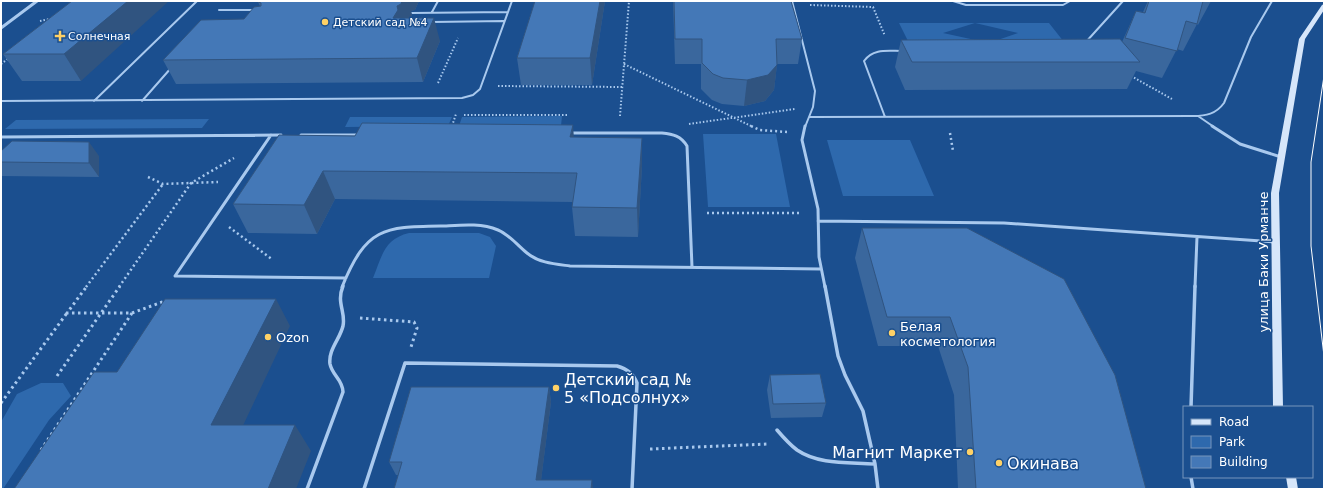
<svg xmlns="http://www.w3.org/2000/svg" width="1325" height="490" viewBox="0 0 1325 490" font-family="'DejaVu Sans',sans-serif">
<style>
.green{fill:#2e69ad;fill-rule:evenodd}
.lines{fill:none;stroke-linecap:round;stroke-linejoin:round}
.path-far2{stroke:#a9c9ee;stroke-width:2;stroke-dasharray:1.5 2;stroke-linecap:butt}
.path-far1{stroke:#a9c9ee;stroke-width:2.5;stroke-dasharray:2 3;stroke-linecap:butt}
.path{stroke:#a9c9ee;stroke-width:3;stroke-dasharray:2.5 3.5;stroke-linecap:butt}
.lane-far2{stroke:#a9c9ee;stroke-width:2}
.lane-far1{stroke:#a9c9ee;stroke-width:3}
.lane{stroke:#a9c9ee;stroke-width:3.5}
.street{stroke:#a9c9ee;stroke-width:3}
.secondary{fill:#d6e6fa;fill-rule:evenodd}
.tram{stroke:#fff;stroke-width:1}
.wall{fill:#3a679d}
.shaded-wall{fill:#305480}
.building{fill:#4478b7;stroke:#305480}
.poi-dot{fill:#ffd166;stroke:#1b4f8f;stroke-width:1.5}
.labels{text-anchor:middle;stroke-width:3;stroke-linejoin:round;paint-order:stroke}
.far-poi-label{font-size:11px;fill:#fff;stroke:#1b4f8f;text-anchor:start}
.street-label{font-size:13px;fill:#fff;stroke:#1b4f8f}
.poi-label{font-size:13px;fill:#fff;stroke:#1b4f8f;text-anchor:start}
.near-poi-label{font-size:16px;fill:#fff;stroke:#1b4f8f;text-anchor:start}
</style>
<rect width="100%" height="100%" fill="#1b4f8f"/>
<path class="green" d="M899 23H1049L1064 42 909 43ZM975 23 1018 33 989 43 943 33Z
M562 116 561 126H459L462 117Z
M350 117H452L448 126 345 127Z
M209 119 202 128 5 129 16 120Z
M703 134H776L790 207H708Z
M827 140H910L934 196H843Z
M409 233H479L490 237 496 246 489 278H373C382 256 384 239 409 233Z
M41 383H63L71 396 49 420 3 489H1V422L17 394Z"/>
<g class="lines">
<path class="path-far2" d="M810 5 873 7 885 36
M40 21 50 19
M1 64 9 58
M624 64 753 127
M1131 76 1172 99
M438 83 458 38
M498 86 622 87
M464 115H569
M620 116 629 1
M689 124 795 109
M452 126 456 114"/>
<path class="path-far1" d="M751 126 760 130 787 132
M950 133 953 151
M148 177 163 184 218 182
M707 213H802
M229 227 273 260
M86 287 163 184
M119 287 191 183 234 158"/>
<path class="path" d="M132 313 165 301
M360 318 414 322 417 328 411 347
M57 376 120 286
M1 403 67 313
M650 449 767 444
M41 450 132 313H67L87 286"/>
<path class="lane-far2" d="M792 1 815 91 813 107 805 127
M953 1 966 5H1063L1070 1
M219 10H255
M432 12 438 1
M411 13 508 12
M432 22 504 21
M1085 43 1123 1
M1 101 462 98 473 95 480 89 512 1
M94 101 197 1
M142 101 171 68
M1198 116 1214 127
M809 117 1193 116C1206 116 1216 114 1224 103L1251 37 1272 1
M885 117 864 61C873 48 888 51 902 51"/>
<path class="lane-far1" d="M805 126 802 140 818 209 819 257 825 287
M1212 126 1240 144 1281 157
M571 133H662C673 134 681 136 687 146L692 267
M271 135 175 276 346 278
M301 135H359
M1 137 281 135
M818 221 1004 223 1274 242
M342 287C367 226 384 227 444 226 462 225 481 223 498 230 510 235 517 245 527 253 539 263 555 264 570 266L821 269
M1195 287 1197 237"/>
<path class="lane" d="M825 286 838 356 845 375 863 411 875 464 878 489
M1191 407 1195 286
M777 430C783 437 789 444 797 450 819 465 849 462 875 464
M1191 477 1193 489
M307 489 343 392C343 380 332 375 330 364 328 350 340 339 343 326 346 312 336 303 343 286
M364 489 405 363 617 366C627 369 633 373 637 383L632 489"/>
<path class="street" d="M1 28 37 1"/>
<path class="secondary" d="M1324 4V10L1305 39 1279 193 1283 407H1273L1271 193 1299 39 1322 5Z
M1286 477H1296L1298 489H1288Z"/>
<path class="tram" d="M1324 76 1311 162V246L1324 356"/>
</g>
<path class="wall" d="M72 1 81 81H22L3 54Z
M259 1H419L415 10 411 11 412 15 411 18 440 41 423 82 176 84 163 60 244 19 260 6 258 2Z
M535 1H605L592 85H521L517 58Z
M673 1H791L802 39 798 64H777L774 90 765 101 744 106 722 104 712 100 701 89V64H675Z
M1148 1H1211L1198 25 1197 24 1183 51 1177 49 1162 78 1136 71 1127 89 905 90 895 67 901 40 1122 42 1136 11 1143 12Z
M279 135 642 138V166L638 237 575 236 572 207 573 202 335 199 317 234 248 233 233 204Z
M1 151 99 156V177L1 176Z
M862 228 1146 489H958L954 395 938 346H878L855 258Z
M770 375 826 403 822 417 771 418 767 390Z
M549 387 551 402 541 480 591 489 396 475 389 462Z"/>
<path class="shaded-wall" d="M128 1H169L81 81 64 54Z
M402 1H419L415 10 411 11 412 15 407 27 393 18 397 6Z
M600 1H605L592 85 590 58Z
M434 18 440 41 423 82 417 58Z
M777 65 774 90 765 101 744 106 747 80Z
M573 125 575 153 570 137Z
M642 138V166L638 237 637 208Z
M89 142 99 156V177L89 163Z
M323 171 335 199 317 234 304 205Z
M276 299 290 326 231 451 211 425Z
M549 387 551 402 540 489 536 480Z
M295 425 311 451 296 489H268Z
M592 480 593 489H591Z"/>
<path class="building" d="M72 1H128L64 54H3Z
M259 1H402L401 4 397 6 398 10 393 18H434L417 58 163 60 201 20 244 19 254 7 261 6V3L258 2Z
M535 1H600L590 58H517Z
M674 1H791L802 39H776L777 65 768 75 747 80 723 78 713 74 702 63V39H675Z
M1149 1H1203L1197 24 1186 21 1177 51 1125 38 1136 11 1145 13Z
M1120 39 1140 62H912L901 40Z
M362 123 573 125 570 137 642 138 637 208 572 207 577 173 323 171 304 205 233 204 279 135 355 136Z
M12 141 89 142V163L1 162V151Z
M862 228H967L1064 279 1115 375 1146 489H976L968 367 950 317H887Z
M165 299H276L211 425H295L268 489H14L94 372H117Z
M820 374 826 403 773 404 770 375Z
M411 387H549L536 480H592L591 489H394L402 462H389Z"/>
<g class="poi-dot">
<circle cx="325" cy="22" r="4"/>
<path d="M58 30h4v4h4v4h-4v4h-4v-4h-4v-4h4z"/>
<circle cx="892" cy="333" r="4"/>
<circle cx="268" cy="337" r="4"/>
<circle cx="556" cy="388" r="4"/>
<circle cx="970" cy="452" r="4"/>
<circle cx="999" cy="463" r="4"/>
</g>
<g class="labels">
<g class="far-poi-label">
<text x="333" y="26">Детский сад №4</text>
<text x="68" y="40">Солнечная</text>
</g>
<g class="street-label">
<text transform="translate(1263 262) rotate(-90)" y="5">улица Баки Урманче</text>
</g>
<g class="poi-label">
<text x="900" y="331">Белая<tspan x="900" dy="15">косметология</tspan></text>
<text x="276" y="342">Ozon</text>
</g>
<g class="near-poi-label">
<text x="564" y="385">Детский сад №<tspan x="564" dy="18">5 «Подсолнух»</tspan></text>
<text x="962" y="458" text-anchor="end">Магнит Маркет</text>
<text x="1007" y="469">Окинава</text>
</g>
</g>
<rect width="1325" height="490" fill="none" stroke="#ffffff" stroke-width="4"/>
<rect x="1183" y="406" width="130" height="72" fill="#1b4f8f" stroke="#7695bc"/>
<rect x="1191" y="419" width="20" height="6" fill="#d6e6fa" stroke="#7695bc"/>
<text x="1219" y="426" font-size="12" fill="#ffffff">Road</text>
<rect x="1191" y="436" width="20" height="12" fill="#2e69ad" stroke="#7695bc"/>
<text x="1219" y="446" font-size="12" fill="#ffffff">Park</text>
<rect x="1191" y="456" width="20" height="12" fill="#4478b7" stroke="#7695bc"/>
<text x="1219" y="466" font-size="12" fill="#ffffff">Building</text>
</svg>
